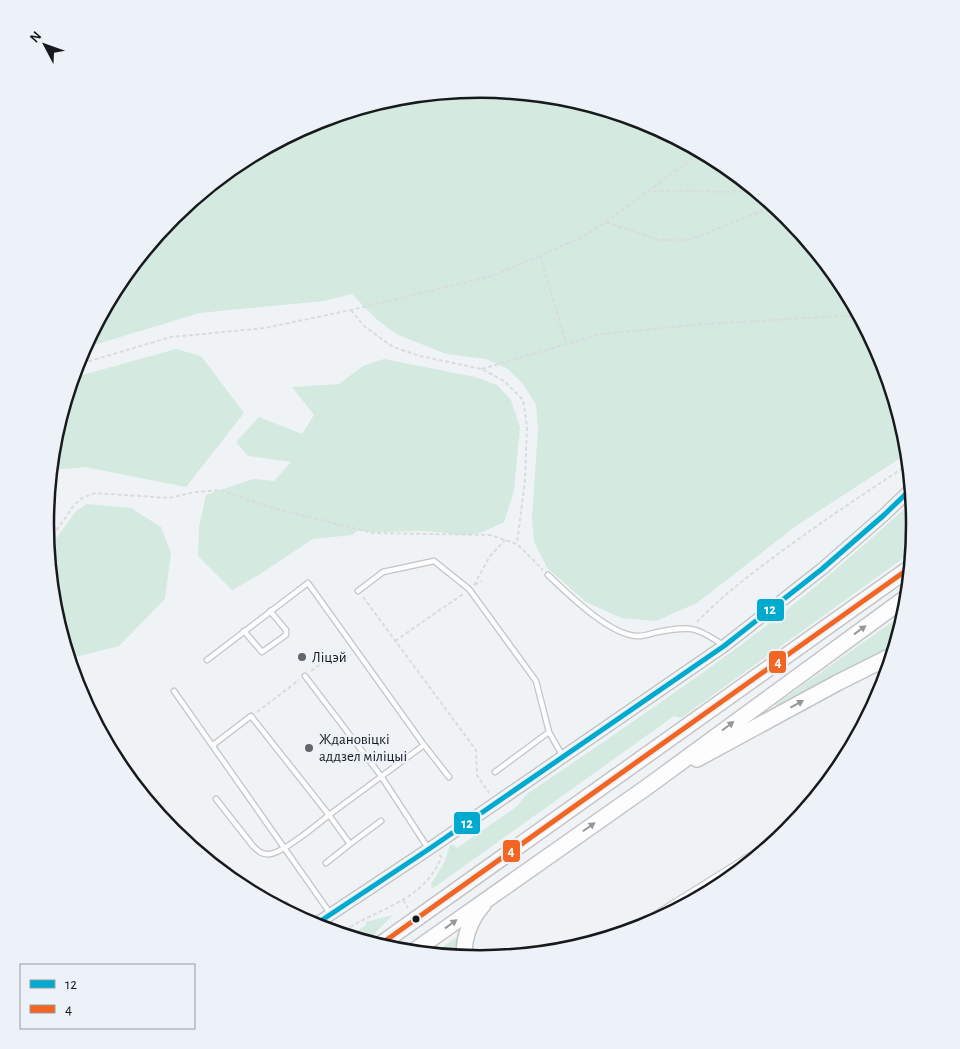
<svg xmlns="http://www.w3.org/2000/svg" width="960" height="1049" viewBox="0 0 960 1049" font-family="'Alegreya Sans',sans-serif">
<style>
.green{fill:#d4e9df}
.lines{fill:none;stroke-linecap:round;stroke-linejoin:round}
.service-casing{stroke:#c2c4c6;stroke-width:7}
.minor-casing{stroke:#c2c4c6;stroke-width:11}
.tertiary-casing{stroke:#c2c4c6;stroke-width:14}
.trunk-casing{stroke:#c2c4c6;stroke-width:18}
.path{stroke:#dadbdc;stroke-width:2;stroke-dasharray:4 2.5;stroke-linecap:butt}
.service{stroke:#fdfdfe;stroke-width:4.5}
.minor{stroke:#fdfdfe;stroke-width:9}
.tertiary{stroke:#fdfdfe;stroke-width:11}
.trunk{stroke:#fdfdfe;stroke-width:15}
.bus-1-casing{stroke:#edf2f9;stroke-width:9}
.bus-2-casing{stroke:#edf2f9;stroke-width:9}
.bus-1{stroke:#00a9ce;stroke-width:5}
.bus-2{stroke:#f26522;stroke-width:5}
.oneway{fill:#969698}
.poi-dot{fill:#646568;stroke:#edf2f9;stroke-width:2}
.bus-dot{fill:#18191c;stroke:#edf2f9;stroke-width:2}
.labels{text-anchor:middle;stroke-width:5;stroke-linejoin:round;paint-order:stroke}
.poi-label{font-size:15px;fill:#18191c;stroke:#edf2f9;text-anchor:start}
.rim{fill:none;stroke:#18191c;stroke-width:2.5}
.line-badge{stroke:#edf2f9;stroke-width:2}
.badge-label{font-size:14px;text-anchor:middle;font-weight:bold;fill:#fff}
</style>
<rect width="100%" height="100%" fill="#f0f3f6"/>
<path class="green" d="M480 90 565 98 647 123 722 163 788 217 842 283 882 358 907 440 908 453 796 526 697 603 656 621 621 618 586 602 548 569 534 542 532 518 538 429 536 405 523 384 508 369 486 359 446 354 396 334 375 318 352 294 324 301 200 313 84 348 118 283 173 217 239 163 314 123 395 98Z
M176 349 201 356 244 413 186 487 85 467 50 470 53 439 72 378Z
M384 359 475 377 497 385 511 400 520 427 514 491 504 522C495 526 485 532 475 534 462 537 450 533 436 532 410 529 384 535 359 530L352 535 313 539 257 576 232 590 198 556 199 527 206 495 253 479 274 481 291 462 248 456 236 442 259 417 302 434 314 415 292 387 339 384 363 366Z
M913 501 915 525 912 552 681 718 674 716 432 889 431 884 444 863 450 845H454L457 848 516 807 527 794C599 745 672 696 742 644 802 600 858 551 913 501Z
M87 504 131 508 161 527 171 553 165 599 119 646 68 659 53 609 47 541 57 537 76 511Z
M906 612 895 647 779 706 775 705Z
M393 915 366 942 348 937 366 925V922Z
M460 935 459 957 446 956 435 952Z"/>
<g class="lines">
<defs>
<path id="service" d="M548 575C567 593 611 637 639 636 645 636 652 633 658 632 690 626 695 626 723 645
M358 591 383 572 434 561 469 589 536 681 549 732 562 755
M244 631 262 652 286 635V630L270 611
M207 660 308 583 424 745 329 815 251 716 213 745
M305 676 381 776 428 848
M174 691 330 913
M424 745 449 777
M495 772 549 732
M216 799 253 846C258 851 262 855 270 854 282 853 318 824 329 815L350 844 381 821
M326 863 350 844
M280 909 286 905 293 916"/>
<path id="minor" d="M634 930 777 841"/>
<path id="tertiary" d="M313 926 429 849 724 646 822 569 884 515 911 489"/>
<path id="trunk" d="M697 759 837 683 893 655
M378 946 911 567
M411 953 647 787 908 596
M418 953 435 955
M465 958C462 940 471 918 483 905"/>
</defs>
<use href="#service" class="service-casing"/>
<use href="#minor" class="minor-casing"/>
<use href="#tertiary" class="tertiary-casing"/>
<use href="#trunk" class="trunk-casing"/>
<path class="path" d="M647 191 757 192
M606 222 659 240H689L774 206
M540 255 566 343
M351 310 364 326 393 347 420 356 482 369 504 381 523 400 527 426 525 480 517 544
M76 365 171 337 265 328 284 324 351 310 495 275 580 238 606 222 701 152
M482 369 601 334 705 324 841 316 860 317
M46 537 54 534 74 505 82 498 95 493 169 498 195 492 220 490 269 507 373 533 490 535 517 544 543 570
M474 585 490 556 505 540
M475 585 482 581
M363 597 476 750 477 775 489 793
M697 622C719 599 744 579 770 560 815 526 862 495 909 464
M395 641 463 594
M311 671 333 655 339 664 351 655
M257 712 299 680
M403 900 408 908
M339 934C374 909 425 902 441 857L439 854"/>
<use href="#service" class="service"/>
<use href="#minor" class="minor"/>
<use href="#tertiary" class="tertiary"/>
<use href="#trunk" class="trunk"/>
<defs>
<path id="bus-1" d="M313 926 429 849 724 646 822 569 884 515 911 489"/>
<path id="bus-2" d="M378 946 911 567"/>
</defs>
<use href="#bus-1" class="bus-1-casing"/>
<use href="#bus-2" class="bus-2-casing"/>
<use href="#bus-1" class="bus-1"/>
<use href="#bus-2" class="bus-2"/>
</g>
<defs><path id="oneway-solid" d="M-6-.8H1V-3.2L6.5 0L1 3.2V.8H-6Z" transform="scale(1.25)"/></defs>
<g class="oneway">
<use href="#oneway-solid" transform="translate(860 630) rotate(-36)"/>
<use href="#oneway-solid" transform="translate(797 704) rotate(-29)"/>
<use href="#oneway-solid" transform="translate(728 726) rotate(-37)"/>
<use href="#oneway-solid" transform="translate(589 827) rotate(-35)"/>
<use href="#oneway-solid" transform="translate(451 924) rotate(-36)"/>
</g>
<g class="poi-dot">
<circle cx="302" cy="657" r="5"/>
<circle cx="309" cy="748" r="5"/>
</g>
<circle class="bus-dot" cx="416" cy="919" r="4.5"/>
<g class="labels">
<g class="poi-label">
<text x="312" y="662">Ліцэй</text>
<text x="319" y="744">Ждановіцкі<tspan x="319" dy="17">аддзел міліцыі</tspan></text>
</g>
</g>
<path d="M0 0H960V1049H0ZM54 524a426 426 0 1 1 852 0a426 426 0 1 1-852 0Z" fill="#edf2f9" fill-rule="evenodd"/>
<path class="rim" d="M54 524a426 426 0 1 1 852 0a426 426 0 1 1-852 0Z"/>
<g class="line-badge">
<rect x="756" y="598" width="29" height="24" rx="5" fill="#00a9ce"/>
<rect x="768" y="650" width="19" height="24" rx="5" fill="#f26522"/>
<rect x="453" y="811" width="28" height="24" rx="5" fill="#00a9ce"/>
<rect x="502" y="839" width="19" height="24" rx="5" fill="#f26522"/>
</g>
<g class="badge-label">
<text x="770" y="614">12</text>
<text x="778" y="667">4</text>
<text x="467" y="828">12</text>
<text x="511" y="856">4</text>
</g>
<rect x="20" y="964" width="175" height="65" fill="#edf2f9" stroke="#989ba1"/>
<rect x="30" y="980" width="25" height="8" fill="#00a9ce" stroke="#989ba1"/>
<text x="65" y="989" font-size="15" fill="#18191c">12</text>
<rect x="30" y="1005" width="25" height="8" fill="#f26522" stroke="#989ba1"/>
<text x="65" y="1014" font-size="15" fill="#18191c">4</text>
<g transform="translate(45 45) rotate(311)" stroke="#edf2f9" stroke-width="4" paint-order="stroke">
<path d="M0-4L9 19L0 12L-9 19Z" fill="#18191c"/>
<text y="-8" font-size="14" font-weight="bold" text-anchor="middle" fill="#18191c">N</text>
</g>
</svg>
